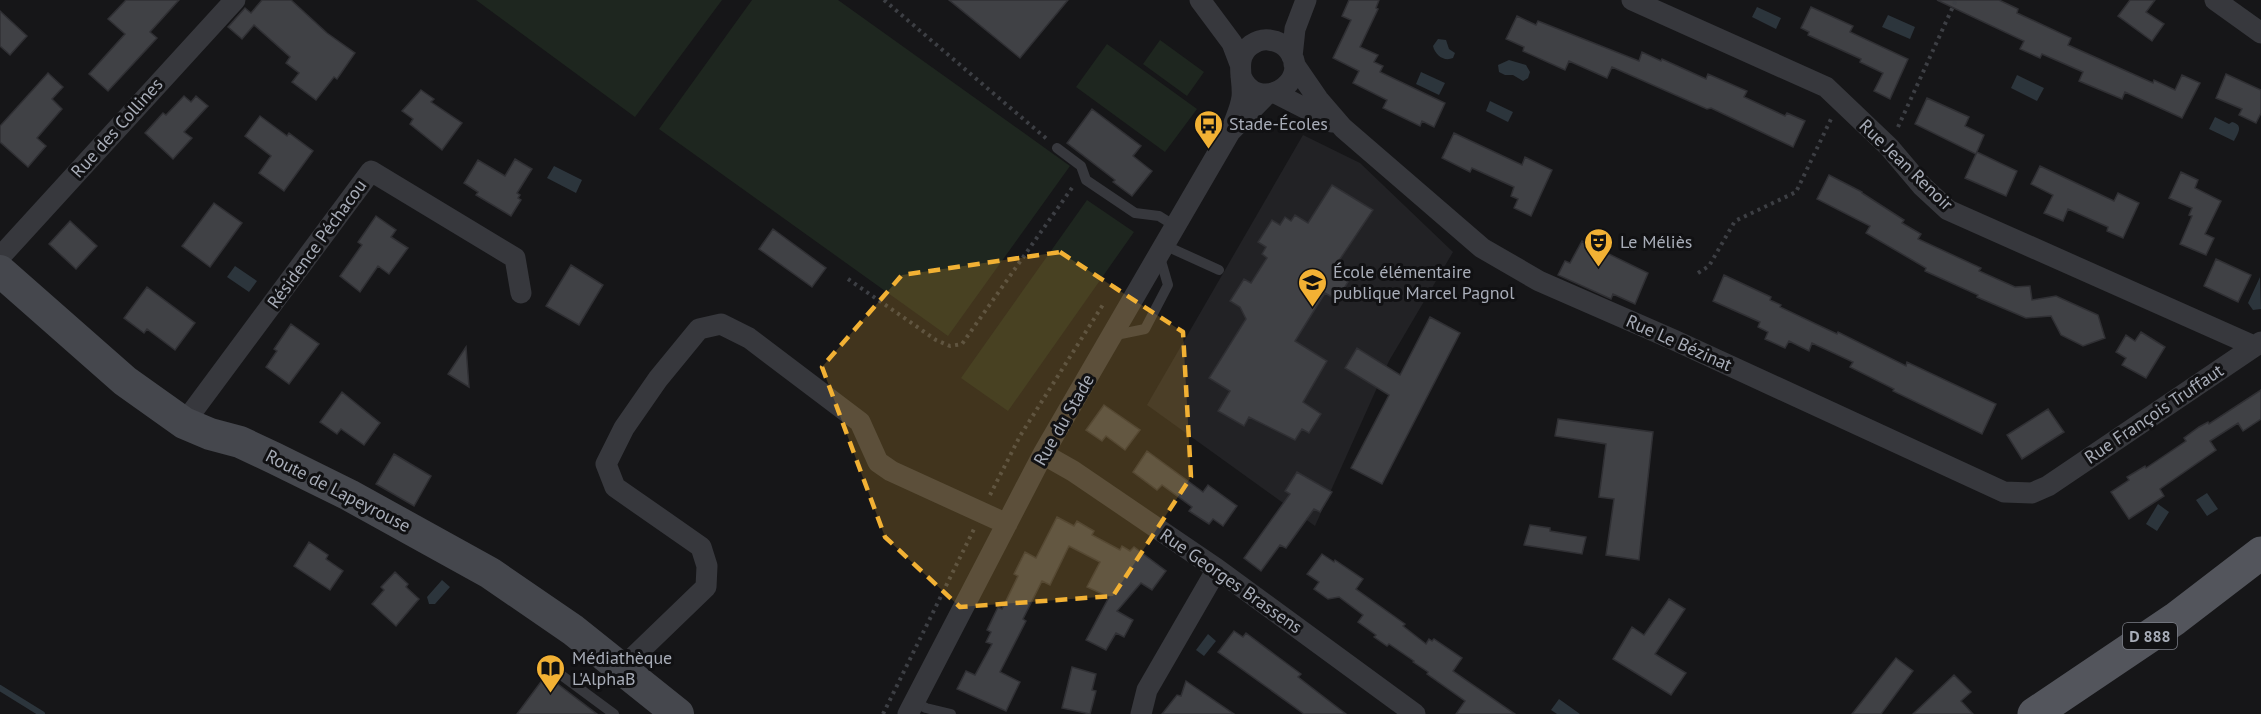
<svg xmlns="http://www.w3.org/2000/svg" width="2261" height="714" viewBox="0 0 2261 714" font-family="'PT Sans',sans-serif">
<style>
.built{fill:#222225}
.green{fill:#1e261f}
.water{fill:#2c353c}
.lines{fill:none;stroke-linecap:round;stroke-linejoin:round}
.stream{stroke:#2c353c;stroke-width:6}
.building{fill:#404145;stroke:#303034;stroke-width:1.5}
.path{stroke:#3d3f44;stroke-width:4;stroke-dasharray:3 4.5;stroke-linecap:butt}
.lane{stroke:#37383d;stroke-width:10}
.street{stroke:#37383d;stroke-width:21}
.secondary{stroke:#45474d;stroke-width:32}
.primary{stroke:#53555c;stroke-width:33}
.marked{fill:#f2b134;fill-opacity:0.2;stroke:#f2b134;stroke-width:4.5;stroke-dasharray:12 8;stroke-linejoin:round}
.labels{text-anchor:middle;stroke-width:6;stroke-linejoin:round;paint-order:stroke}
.shield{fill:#111113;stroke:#7b7e86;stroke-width:1.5}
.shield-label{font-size:16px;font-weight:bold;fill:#a8adb8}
.poi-label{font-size:18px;fill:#a8adb8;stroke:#111113;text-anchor:start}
.street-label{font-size:18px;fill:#a8adb8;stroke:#111113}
</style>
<rect width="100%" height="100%" fill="#161618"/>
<path class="built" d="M1303 135 1360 163 1453 252 1389 361 1315 526 1147 405Z"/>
<path class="green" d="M476 0H722L635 117Z
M752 0H838L1070 166 948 336 659 129Z
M1160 40 1204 72 1187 96 1143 64Z
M1107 44 1197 109 1165 152 1076 87Z
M1087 200 1134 232 1008 411 961 378Z"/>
<path class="water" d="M1757 7 1781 18 1776 29 1752 17Z
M1888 15 1915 27 1910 39 1882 27Z
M1438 39 1446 40 1449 49 1455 53 1453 58C1444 62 1435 55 1433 46Z
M1509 60 1526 65 1530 72 1528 78 1523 81 1513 75H1505L1499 72 1498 65Z
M1421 72 1445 83 1439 95 1416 84Z
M2017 75 2044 88 2037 101 2011 88Z
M1490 101 1513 112 1508 122 1486 111Z
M2215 117 2229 124 2232 122C2244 125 2238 133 2234 141L2209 129Z
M554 166 582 180 576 193 547 178Z
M235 266 257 281 249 292 227 277Z
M2260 277 2261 309 2253 310 2248 303Z
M2207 493 2218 509 2207 516 2196 500Z
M2158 504 2169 512 2157 531 2146 524Z
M442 580 450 587 435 604H429L427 597Z
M1208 634 1216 641 1204 656 1196 650Z
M1559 699 1580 714H1557L1551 710Z"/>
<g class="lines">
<path class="stream" d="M0 688 42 714"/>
</g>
<path class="building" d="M126 0H179L150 32 157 38 108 91 89 74 125 34 108 19Z
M262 0H291L327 33 355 53 337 79 334 77 316 100 292 82 299 73 286 63 290 57 254 25 242 39 228 27 245 8 251 13Z
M949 0H1068L1020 58Z
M1349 0H1379L1376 8 1378 9 1360 47 1378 55 1374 62 1383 66 1380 72 1445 103 1434 127 1422 121 1420 126 1383 108 1387 100 1353 83 1359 71 1333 58 1351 20 1342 16Z
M1937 0H1999L2018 9 2017 13 2071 38 2068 45 2153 83 2154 80 2175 90 2182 75 2200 83 2182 118 2125 92 2122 99 2079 81 2083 72 2042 54 2040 58 2020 49 2024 41Z
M2130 0H2155L2146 12 2164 24 2152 41 2118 16Z
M1811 7 1853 26 1850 32 1908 59 1890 99 1874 91 1883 73 1860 62 1861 59 1808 35 1809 32 1801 28Z
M0 11 27 36 10 55 0 46Z
M1517 16 1536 25 1538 21 1639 61 1642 52 1661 61 1662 59 1706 79 1708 74 1747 91 1744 97 1785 116 1787 113 1805 121 1793 147 1711 108 1707 109 1612 67 1607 78 1569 61 1565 70 1523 51 1524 47 1506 39Z
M48 73 63 87 52 99 62 109 37 138 46 146 28 167 0 142V126Z
M2226 74 2261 90V113L2256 123 2239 115 2242 109 2216 98Z
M421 90 434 99 431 102 462 123 442 150 410 124 413 119 402 111Z
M184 96 191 102 196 96 208 106 184 132 192 138 173 159 145 133 163 113 166 115Z
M1927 98 1969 117 1965 126 1984 135 1976 154 1977 152 2017 171 2006 196 1965 178 1976 154 1915 124Z
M1092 109 1141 146 1133 156 1152 171 1132 196 1113 182 1115 180 1067 143Z
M260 116 287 136 289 133 313 151 284 191 259 173 271 156 245 136Z
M1454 133 1522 165 1525 157 1552 170 1531 216 1514 208 1518 199 1511 196 1514 187 1472 168 1470 172 1442 158Z
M515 159 532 169 517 193 520 195 518 198 521 200 511 216 476 195 478 192 464 183 478 160 505 176Z
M2040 166 2114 201 2118 193 2139 203 2123 238 2107 231 2108 227 2068 209 2063 221 2044 213 2053 195 2031 184Z
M2181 172 2198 180 2195 188 2221 201 2205 234 2214 238 2206 255 2180 244 2192 216 2189 215 2192 208 2169 198Z
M1829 175 1862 192V193L1904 220 1902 223 1921 234 1918 239 1981 268 1979 271 2015 287 2030 286 2032 300 2056 296 2098 315 2105 338 2083 346 2061 335 2051 316 2026 318 1977 297 1978 295 1925 271 1926 268 1866 233 1870 226 1817 199Z
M1332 185 1373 210 1336 265 1345 271 1341 277 1348 282 1337 300 1325 293 1295 341 1327 361 1303 402 1321 414 1309 433 1302 429 1295 440 1249 417 1244 426 1218 411 1230 391 1209 378 1246 319 1240 307 1230 301 1244 279 1251 283 1267 258 1262 254 1266 247 1258 242 1272 220 1280 225 1285 217 1291 221 1295 215 1308 223Z
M214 203 242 223 210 267 182 246Z
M376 216 396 230 391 237 408 248 389 274 378 266 360 292 340 276 362 245 358 242Z
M70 221 97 246 76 269 49 244Z
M773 229 826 268 812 287 759 249Z
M1582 241 1648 273 1635 304 1613 294 1611 299 1558 275 1565 261 1570 263Z
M2216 259 2251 275 2238 302 2204 286Z
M571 265 603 285 579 325 546 306Z
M1724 275 1771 297 1770 300 1781 305 1780 307 1837 334 1838 332 1906 366 1907 362 1996 404 1982 434 1893 391 1894 389 1850 367 1853 362 1812 343 1809 351 1789 341 1785 348 1765 339 1768 332 1758 327 1760 322 1713 301Z
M147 287 195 323 175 350 147 329 144 333 124 318Z
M1430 317 1460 333 1382 484 1351 468 1389 395 1345 368 1357 348 1400 375Z
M291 324 319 344 289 384 266 367 277 351 274 349Z
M2141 332 2165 347 2146 378 2122 365 2126 358 2116 352 2126 335 2135 341Z
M466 347 469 387 448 374Z
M2261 390V419L2243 431 2238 423 2210 441 2216 450 2160 489 2164 496 2129 519 2111 492 2129 480 2127 477 2145 466 2146 468 2186 441 2184 438 2199 427 2208 422 2209 424Z
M342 392 380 423 364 445 341 429 337 434 320 422Z
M1104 405 1140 430 1125 450 1106 436 1102 441 1086 430Z
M2048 409 2064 432 2022 459 2007 435Z
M1558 419 1653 432 1639 560 1606 555 1614 499 1599 497 1606 444 1555 436Z
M1147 451 1203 492 1208 485 1237 506 1223 526 1213 519 1209 524 1189 511 1192 507 1162 485 1157 490 1133 472Z
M394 454 431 476 414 506 376 484Z
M1297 472 1332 492 1320 512 1314 509 1286 548 1280 545 1261 571 1244 558 1290 494 1285 491Z
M1057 517 1074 526 1077 521 1094 531 1092 535 1120 550 1122 546 1130 551 1134 547 1166 571 1152 590 1141 583 1117 611 1133 620 1124 637 1116 633 1106 650 1086 640 1109 597 1087 587 1100 562 1069 546 1050 585 1042 581 1023 619 1026 621 1000 672 1020 682 1006 711 957 689 966 671 975 675 992 644 986 642 991 632 987 630 998 607 1002 609 1018 576 1014 574 1025 552 1036 558Z
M1530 525 1550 528V531L1586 537 1582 554 1524 545Z
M309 542 328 555 326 559 343 571 330 590 294 566Z
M1322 554 1334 562 1335 560 1363 579 1356 589 1405 624 1403 626 1426 644 1429 639 1432 641 1434 639 1462 658 1453 671 1515 714H1456L1465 701 1427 674 1428 672 1413 662 1414 661 1389 644 1387 646 1374 637 1376 635 1358 622 1363 615 1339 597 1328 599 1314 589 1319 582 1307 574Z
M395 572 408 584 406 587 419 599 396 626 372 604 384 590 381 587Z
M1669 599 1685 609 1655 654 1686 673 1671 695 1613 659 1632 627 1644 635Z
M1234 631 1243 637 1246 633 1274 654 1301 674 1298 677 1346 714H1304L1218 652Z
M1896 658 1913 671 1881 714H1852Z
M1072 667 1096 674 1092 690 1096 691 1090 714 1062 708Z
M546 675 597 714H517Z
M1954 675 1971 692 1961 701 1973 714H1913Z
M1186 681 1234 714H1162L1177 695 1181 696Z"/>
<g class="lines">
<path class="path" d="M884 0 1048 140
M1898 127 1956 0
M1698 273 1709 266 1735 221 1796 192 1832 117
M848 279 936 340 950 346 962 344 1074 185
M990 495 1020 436 1104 303
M883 714 974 529"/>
<path class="lane" d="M1057 148 1081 166 1086 180 1135 213 1159 216 1175 226
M1164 245 1219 270
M1111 336 1145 329 1168 285 1159 254
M553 669 614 714
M914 702 926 708 951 714"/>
<path class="street" d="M1200 0 1232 43 1240 64
M1632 0 1826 87 1889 147 1922 186 1948 210 2254 346
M2215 0 2261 33
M1292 57 1295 29 1306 0
M1294 64 1318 99 1343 128 1482 248 1539 281 1674 340 2004 492 2032 493 2048 486 2261 342
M1275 93 1332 122
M1234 123C1237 115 1241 106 1242 97 1244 78 1233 58 1251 45 1257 41 1262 39 1269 40 1277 41 1284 44 1289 51 1313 83 1256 115 1241 76
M0 257 235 0
M184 423 371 171 515 258 521 293
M1043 454 1073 471 1217 569 1415 714
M622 668 706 587 707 566 701 547 615 487 606 464 624 428 658 379 699 329 721 324 749 338 860 422 878 462 891 471 1007 524
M908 714 1043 454 1159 254 1230 132 1267 94
M1141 714 1147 690 1217 569"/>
<path class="secondary" d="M0 271 125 381 184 423 210 434 240 442 274 458 349 495 490 573 573 630 678 714"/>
<path class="primary" d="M2034 714 2175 619 2261 553"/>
</g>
<path class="marked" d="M1060 252 1183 332 1191 477 1113 596 960 607 885 537 822 367 902 275Z"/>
<defs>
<symbol id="bus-pin" viewBox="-11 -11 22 30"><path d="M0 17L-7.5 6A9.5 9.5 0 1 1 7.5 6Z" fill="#f2b134" stroke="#111113"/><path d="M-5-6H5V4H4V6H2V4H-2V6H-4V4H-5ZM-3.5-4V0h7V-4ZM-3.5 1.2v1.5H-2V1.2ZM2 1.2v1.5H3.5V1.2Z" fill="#111"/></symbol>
<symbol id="theatre-pin" viewBox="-11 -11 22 30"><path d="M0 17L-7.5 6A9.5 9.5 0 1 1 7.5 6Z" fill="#f2b134" stroke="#111113"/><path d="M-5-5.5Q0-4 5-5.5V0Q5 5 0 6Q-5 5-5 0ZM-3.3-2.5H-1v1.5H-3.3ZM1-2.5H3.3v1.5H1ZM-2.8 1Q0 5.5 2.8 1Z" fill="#111"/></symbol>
<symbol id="school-pin" viewBox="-11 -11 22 30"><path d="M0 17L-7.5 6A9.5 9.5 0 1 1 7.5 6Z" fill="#f2b134" stroke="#111113"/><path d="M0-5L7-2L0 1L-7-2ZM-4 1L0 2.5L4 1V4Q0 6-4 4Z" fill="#111"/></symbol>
<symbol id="library-pin" viewBox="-11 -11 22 30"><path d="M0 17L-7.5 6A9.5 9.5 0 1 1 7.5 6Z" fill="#f2b134" stroke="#111113"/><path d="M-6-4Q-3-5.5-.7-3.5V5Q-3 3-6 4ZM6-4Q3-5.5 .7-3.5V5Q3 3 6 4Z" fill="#111"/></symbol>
</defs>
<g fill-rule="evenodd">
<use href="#bus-pin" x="1192" y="108" width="33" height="45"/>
<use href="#theatre-pin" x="1582" y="226" width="33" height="45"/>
<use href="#school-pin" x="1296" y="266" width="33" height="45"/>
<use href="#library-pin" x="534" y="652" width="33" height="45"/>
</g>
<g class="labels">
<rect class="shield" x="2123" y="623" width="54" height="26" rx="4.5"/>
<g class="shield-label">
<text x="2150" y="642">D 888</text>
</g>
<g class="poi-label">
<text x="1229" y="130">Stade-Écoles</text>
<text x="1620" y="248">Le Méliès</text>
<text x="1333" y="278">École élémentaire<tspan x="1333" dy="21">publique Marcel Pagnol</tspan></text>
<text x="572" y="664">Médiathèque<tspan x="572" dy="21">L'AlphaB</tspan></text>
</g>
<g class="street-label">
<text transform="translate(117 128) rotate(-48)" y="6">Rue des Collines</text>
<text transform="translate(1906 165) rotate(44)" y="6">Rue Jean Renoir</text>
<text transform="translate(317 244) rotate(-54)" y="6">Résidence Péchacou</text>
<text transform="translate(1679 343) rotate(24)" y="6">Rue Le Bézinat</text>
<text transform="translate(2154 414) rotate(-34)" y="6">Rue François Truffaut</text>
<text transform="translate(1064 420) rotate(-60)" y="6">Rue du Stade</text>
<text transform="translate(338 491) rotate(27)" y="6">Route de Lapeyrouse</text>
<text transform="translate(1231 581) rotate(35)" y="6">Rue Georges Brassens</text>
</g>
</g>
</svg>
